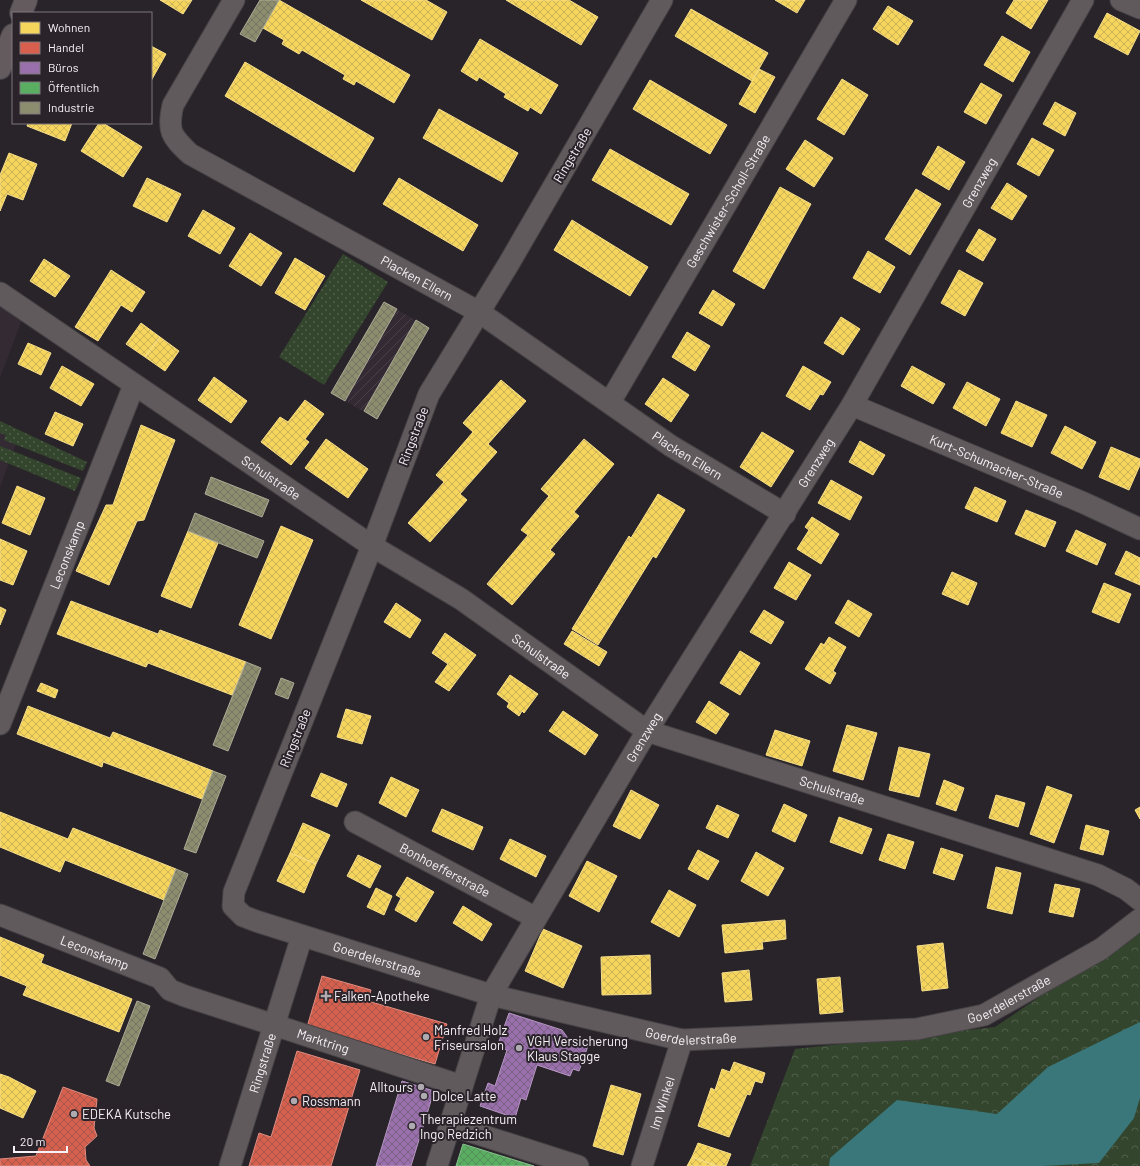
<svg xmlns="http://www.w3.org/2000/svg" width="1140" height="1166" viewBox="0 0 1140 1166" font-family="Barlow,sans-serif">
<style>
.built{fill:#342a34}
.industrial{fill:url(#industrial-furrows)}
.grass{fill:url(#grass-dots)}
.forest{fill:url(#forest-crowns)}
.water{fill:#3a777b}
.homes{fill:url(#homes-cross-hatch);stroke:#f6de8a}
.shops{fill:url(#shops-cross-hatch);stroke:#e08c80}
.offices{fill:url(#offices-cross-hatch);stroke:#b597c2}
.public{fill:url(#public-cross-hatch);stroke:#89c28e}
.industry{fill:url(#industry-cross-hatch);stroke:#acab97}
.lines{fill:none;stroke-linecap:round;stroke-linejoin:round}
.street-casing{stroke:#454245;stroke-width:23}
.secondary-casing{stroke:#454245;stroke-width:24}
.street{stroke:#615a5c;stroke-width:21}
.secondary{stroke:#645b5f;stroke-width:22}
.poi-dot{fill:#afaaaf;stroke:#2a232a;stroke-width:1.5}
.labels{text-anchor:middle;stroke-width:4;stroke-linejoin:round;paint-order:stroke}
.street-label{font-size:13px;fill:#f7f2f7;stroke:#2a232a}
.poi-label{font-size:13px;fill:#f7f2f7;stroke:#2a232a;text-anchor:start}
</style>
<defs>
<pattern id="industrial-furrows" width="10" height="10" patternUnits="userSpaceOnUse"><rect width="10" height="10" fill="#342a34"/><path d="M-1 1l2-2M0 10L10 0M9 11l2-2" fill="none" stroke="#483f48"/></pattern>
<pattern id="grass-dots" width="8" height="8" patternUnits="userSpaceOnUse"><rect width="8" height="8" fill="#33452c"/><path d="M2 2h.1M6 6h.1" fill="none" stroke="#51604b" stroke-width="1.8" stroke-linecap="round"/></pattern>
<pattern id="forest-crowns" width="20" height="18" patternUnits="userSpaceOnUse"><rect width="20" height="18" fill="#33452c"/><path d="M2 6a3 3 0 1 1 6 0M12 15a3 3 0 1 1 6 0" fill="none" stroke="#51604b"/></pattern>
<pattern id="homes-cross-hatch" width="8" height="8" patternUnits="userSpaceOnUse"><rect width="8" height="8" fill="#f6d55c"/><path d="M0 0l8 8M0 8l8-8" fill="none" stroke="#cbb258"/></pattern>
<pattern id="shops-cross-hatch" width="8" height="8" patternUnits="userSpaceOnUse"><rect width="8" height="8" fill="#d6604d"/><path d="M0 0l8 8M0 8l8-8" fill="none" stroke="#a5584c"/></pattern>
<pattern id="offices-cross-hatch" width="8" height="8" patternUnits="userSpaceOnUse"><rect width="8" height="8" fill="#9970ab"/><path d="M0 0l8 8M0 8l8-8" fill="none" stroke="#796084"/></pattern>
<pattern id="public-cross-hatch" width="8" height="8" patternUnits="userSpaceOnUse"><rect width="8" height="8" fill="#5aae61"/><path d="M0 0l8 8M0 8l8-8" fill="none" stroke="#55905a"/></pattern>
<pattern id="industry-cross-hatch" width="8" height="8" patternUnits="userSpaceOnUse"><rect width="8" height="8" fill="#8c8c6e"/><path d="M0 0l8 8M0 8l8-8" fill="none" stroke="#757561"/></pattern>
</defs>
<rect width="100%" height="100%" fill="#292429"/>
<path class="built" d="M0 306 22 320 0 378Z
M0 421 21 431 0 487Z"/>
<path class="industrial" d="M384 302 429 328 377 419 331 393Z"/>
<path class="grass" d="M343 254 388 282 324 385 279 357Z
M0 421 87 462 83 471 4 440 6 435 0 433Z
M0 446 81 478 75 491 0 460Z"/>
<path class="forest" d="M1140 929V1166H750L795 1049 995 1027Z"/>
<path class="water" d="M1140 1022V1098L1134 1118 1099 1163 1043 1166H829L830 1158 897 1100 997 1114 1048 1067Z"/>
<path class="homes" d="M160 0H192L183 14Z
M279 0 410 75 394 103 356 81 354 85 343 79 345 75 302 50 299 54 282 44 284 40 263 28Z
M361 0H426L447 12 432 40Z
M506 0H569L598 17 581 45Z
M775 0H805L797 13Z
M1014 0H1048L1031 29 1006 13Z
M888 6 913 21 898 45 873 29Z
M691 9 768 53 752 81 675 36Z
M1107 13 1140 31 1128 55 1094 37Z
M1002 36 1030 52 1013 82 984 65Z
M480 39 558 85 541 114 530 107 528 111 504 97 506 94 479 77 477 81 461 71Z
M151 46 166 54 151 81Z
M245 62 374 138 354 172 225 96Z
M759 69 775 77 755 113 739 104Z
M842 79 868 95 844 135 817 119Z
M650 80 727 125 710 154 633 109Z
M981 83 1002 95 986 124 964 112Z
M1055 102 1076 113 1065 136 1043 124Z
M439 109 518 153 502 182 423 138Z
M28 123H72L65 141 27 126Z
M99 123H103L142 147 123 177 81 151Z
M1032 138 1054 150 1039 176 1017 164Z
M805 140 833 158 814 187 786 169Z
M938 146 965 162 949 190 922 174Z
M610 149 689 194 671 225 592 180Z
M9 153 37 164 23 200 7 194 0 211V175Z
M147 178 181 194 167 222 133 206Z
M399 178 478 225 463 251 383 204Z
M1007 183 1027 196 1012 220 991 208Z
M780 187 811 204 764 289 733 271Z
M916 189 941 204 910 255 885 239Z
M203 210 235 228 220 254 188 236Z
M572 220 648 267 630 296 554 250Z
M979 229 996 239 983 261 966 251Z
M250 233 282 253 261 286 229 266Z
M868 251 895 267 880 293 853 278Z
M295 258 325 276 305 310 275 293Z
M44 259 70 276 55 297 30 281Z
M111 270 145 292 132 312 121 305 98 341 75 327Z
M959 270 983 283 965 316 941 303Z
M713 290 735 304 722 326 699 313Z
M841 317 860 329 843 355 824 343Z
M141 323 160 337 145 357 126 344Z
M687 332 710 346 695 371 672 357Z
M160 337 179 351 165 371 145 357Z
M28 343 51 353 41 375 18 364Z
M62 366 94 384 81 406 50 388Z
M803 366 831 382 823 395 820 394 810 410 786 396Z
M912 366 945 384 933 404 901 386Z
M214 377 247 401 231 423 198 400Z
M663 378 689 395 671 422 645 404Z
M501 380 526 401 488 444 497 452 460 494 467 500 430 542 408 523 444 482 436 475 473 432 463 423Z
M967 382 1000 399 986 426 953 408Z
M305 400 324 414 305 439 309 442 291 465 261 442 280 417 288 422Z
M1016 401 1047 415 1032 447 1001 433Z
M55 412 83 424 73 446 45 434Z
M141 425 175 440 144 520 137 521 109 585 76 571 106 505H113Z
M1065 426 1096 442 1082 469 1051 453Z
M762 432 794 451 771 487 740 467Z
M326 439 368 469 348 498 305 468Z
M584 439 614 464 574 512 579 516 550 550 555 554 512 605 487 584 528 535 521 530 549 496 541 489Z
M860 441 885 455 873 475 849 462Z
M1111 447 1140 459V465L1129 490 1099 477Z
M831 480 862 497 850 520 818 503Z
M17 486 45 498 30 535 2 523Z
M975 487 1006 501 997 522 965 508Z
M658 494 685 510 656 558 653 556 598 645 572 629 629 536 631 538Z
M1026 510 1056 522 1045 547 1015 534Z
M812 517 839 534 821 564 797 549 809 530 805 527Z
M281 526 313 540 271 639 239 625Z
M1076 530 1106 544 1097 565 1066 551Z
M188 531 218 543 191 608 161 596Z
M0 539 27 551 13 585 0 580Z
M1126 551 1140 558V585L1115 574Z
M789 562 811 575 796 600 774 588Z
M952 572 977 583 968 605 942 594Z
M1104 583 1131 594 1119 623 1092 612Z
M848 600 872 614 859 637 835 623Z
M71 601 158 634 160 630 246 662 232 695 148 663 146 667 57 634Z
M396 603 421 620 410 638 384 622Z
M0 607 6 610 0 625Z
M764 610 784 622 771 644 750 632Z
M572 631 607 652 599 666 564 644Z
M445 633 476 655 449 691 435 682 448 664 432 653Z
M829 637 846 647 833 671 836 673 830 684 805 669 821 643 824 645Z
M740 651 760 663 740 695 720 683Z
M510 675 538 694 524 713 522 711 519 716 507 707 509 703 497 694Z
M41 683 58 690 55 698 37 691Z
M709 701 729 714 716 734 696 722Z
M28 706 110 738 113 732 213 771 202 799 103 762 102 767 17 734Z
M346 709 371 716 362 744 337 737Z
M563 711 598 735 585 755 549 731Z
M847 725 877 733 863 780 833 771Z
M775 730 810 741 802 766 766 755Z
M899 747 930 754 919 797 889 790Z
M321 773 347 784 337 807 311 796Z
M391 777 419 790 406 817 379 803Z
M944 780 964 788 956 811 936 804Z
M1047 786 1072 795 1054 843 1030 834Z
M631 790 659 805 640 839 613 826Z
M996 795 1025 803 1018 827 989 818Z
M784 804 807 815 795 842 772 831Z
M717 805 739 815 728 838 706 828Z
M1140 807V819L1135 810Z
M442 809 483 827 473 850 432 831Z
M0 812 68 839 73 828 176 869 164 900 65 860 60 872 0 847Z
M839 817 872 829 862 854 830 842Z
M303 823 330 835 316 864 290 853Z
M1086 825 1109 831 1103 855 1080 849Z
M888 834 914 842 905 869 879 860Z
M510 839 546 856 536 877 500 859Z
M941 848 963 855 954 880 933 873Z
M698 850 719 861 708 880 688 869Z
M756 852 784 868 768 896 741 881Z
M290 853 316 864 304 893 277 881Z
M358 855 381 866 370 888 347 876Z
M587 861 617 876 599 912 569 896Z
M996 867 1021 873 1012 914 987 908Z
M407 877 434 892 416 922 395 910 401 898 396 895Z
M1055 884 1080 889 1073 917 1049 912Z
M376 888 392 896 384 915 367 907Z
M669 890 696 905 679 937 651 922Z
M463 906 492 924 482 941 453 923Z
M785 920 786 939 762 942 763 949 725 953 722 925Z
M543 929 582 946 563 988 525 971Z
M0 937 44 955 41 963 132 999 119 1032 23 995 27 986 0 975Z
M943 943 948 988 922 991 917 946Z
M650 955 651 994 602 995 601 957Z
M749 970 752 1000 725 1002 722 973Z
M840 977 843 1012 820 1014 817 979Z
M734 1062 765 1073 762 1083 755 1081 750 1095 747 1094 729 1137 698 1126 711 1088 715 1090 722 1069 730 1072Z
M0 1074 9 1077 36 1091 23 1118 0 1108Z
M611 1085 641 1094 623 1155 593 1146Z
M698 1143 731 1154 726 1166H717L692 1157Z
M692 1157 717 1166H687Z"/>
<path class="shops" d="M322 976 371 990 368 1001 447 1024 435 1064 307 1027Z
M297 1051 360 1070 331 1166H249L259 1133 271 1137Z
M63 1087 97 1099 94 1128 97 1136 85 1147 86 1160 90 1166H0V1159L36 1156Z"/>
<path class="offices" d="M509 1013 562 1030 570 1041 588 1046 579 1071 573 1069 570 1076 537 1065 526 1100 521 1098 515 1118 480 1106 488 1083 495 1086 507 1050 497 1047Z
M402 1081 434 1091 411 1166H376Z"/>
<path class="public" d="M463 1144 534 1166H456Z"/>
<path class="industry" d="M260 0H279L255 42 240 34Z
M384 302 397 309 345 401 331 393Z
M416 320 429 328 377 419 364 411Z
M211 477 269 500 262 517 205 494Z
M195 513 264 541 257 558 188 531Z
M246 662 261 668 228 751 213 745Z
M281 678 294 683 288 699 275 694Z
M213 771 226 776 196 853 184 849Z
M176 869 188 874 155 959 143 954Z
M137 1001 150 1006 119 1086 106 1081Z"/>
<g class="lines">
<defs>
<g id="street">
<path id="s1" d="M234 0 173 105C167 131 171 136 190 154L479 312 671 446 785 514"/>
<path id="s2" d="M662 0 508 265 429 394 372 546 234 892 233 906 243 916 256 921 491 995 682 1040 917 1029 984 1015 1101 949 1140 919"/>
<path d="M1121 0 1140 8"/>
<path id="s3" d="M0 293 372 546 461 599 647 731 1098 875 1126 889 1140 900"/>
<path id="s4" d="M610 402 846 0"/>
<path id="s5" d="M852 405 1084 503 1140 529"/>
<path id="s6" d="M0 724 134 385"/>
<path id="s7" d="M355 822 536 918"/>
<path id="s8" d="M0 915 160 978 170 990 185 996 462 1086"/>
<path d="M450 1125 578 1166"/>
<path id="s9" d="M230 1166 302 936"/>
<path id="s10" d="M437 1166 491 995 647 731 852 405 1083 0"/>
<path id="s11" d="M642 1166 682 1040"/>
</g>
<path id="secondary" d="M21 13 26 0
M0 68 13 35"/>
</defs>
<use href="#street" class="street-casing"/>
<use href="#secondary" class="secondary-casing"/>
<use href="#street" class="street"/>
<use href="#secondary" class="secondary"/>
</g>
<g class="poi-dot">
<path d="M324 990h4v4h4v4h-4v4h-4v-4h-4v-4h4z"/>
<circle cx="426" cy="1037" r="4"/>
<circle cx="519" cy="1048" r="4"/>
<circle cx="421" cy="1087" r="4"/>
<circle cx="424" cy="1096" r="4"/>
<circle cx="294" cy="1101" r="4"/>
<circle cx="74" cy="1114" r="4"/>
<circle cx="412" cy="1126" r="4"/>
</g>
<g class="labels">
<g class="street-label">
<text transform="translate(572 155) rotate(-59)" y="5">Ringstraße</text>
<text dy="5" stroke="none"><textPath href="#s10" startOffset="1127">Grenzweg</textPath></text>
<text dy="5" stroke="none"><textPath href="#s4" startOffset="233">Geschwister-Scholl-Straße</textPath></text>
<text dy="5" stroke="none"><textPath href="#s1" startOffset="436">Placken Ellern</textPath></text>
<text transform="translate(413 436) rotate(-69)" y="5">Ringstraße</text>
<text dy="5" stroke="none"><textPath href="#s1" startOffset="760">Placken Ellern</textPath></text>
<text dy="5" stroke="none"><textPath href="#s10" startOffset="803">Grenzweg</textPath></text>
<text dy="5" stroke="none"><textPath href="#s5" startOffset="157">Kurt-Schumacher-Straße</textPath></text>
<text dy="5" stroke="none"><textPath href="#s3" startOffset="328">Schulstraße</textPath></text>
<text dy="5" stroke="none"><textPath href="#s6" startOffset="182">Leconskamp</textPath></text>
<text dy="5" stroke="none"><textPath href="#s3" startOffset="652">Schulstraße</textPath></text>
<text transform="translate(295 738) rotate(-68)" y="5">Ringstraße</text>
<text dy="5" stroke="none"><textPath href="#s10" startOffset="479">Grenzweg</textPath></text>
<text dy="5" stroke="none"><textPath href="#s3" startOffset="976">Schulstraße</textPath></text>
<text dy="5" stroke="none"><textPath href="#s7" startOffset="102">Bonhoefferstraße</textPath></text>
<text dy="5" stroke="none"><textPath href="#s8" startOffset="102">Leconskamp</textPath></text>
<text dy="5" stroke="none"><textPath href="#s2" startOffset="1162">Goerdelerstraße</textPath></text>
<text dy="5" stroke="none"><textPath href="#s2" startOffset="1810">Goerdelerstraße</textPath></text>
<text dy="5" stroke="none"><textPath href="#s2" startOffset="1486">Goerdelerstraße</textPath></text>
<text dy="5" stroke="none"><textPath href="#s8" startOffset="349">Marktring</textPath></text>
<text dy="5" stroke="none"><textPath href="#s9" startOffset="108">Ringstraße</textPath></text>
<text dy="5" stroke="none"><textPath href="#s11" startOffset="66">Im WInkel</textPath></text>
</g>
<g class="poi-label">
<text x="334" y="1001">Falken-Apotheke</text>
<text x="434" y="1035">Manfred Holz<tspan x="434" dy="15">Friseursalon</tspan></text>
<text x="527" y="1046">VGH Versicherung<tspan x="527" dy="15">Klaus Stagge</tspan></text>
<text x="413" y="1092" text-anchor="end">Alltours</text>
<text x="432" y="1101">Dolce Latte</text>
<text x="302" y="1106">Rossmann</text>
<text x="82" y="1119">EDEKA Kutsche</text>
<text x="420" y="1124">Therapiezentrum<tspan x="420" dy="15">Ingo Redzich</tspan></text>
</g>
</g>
<rect x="12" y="12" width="140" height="112" fill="#2a232a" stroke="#7c767c"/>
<rect x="20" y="22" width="20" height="12" fill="#f6d55c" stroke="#7c767c"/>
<text x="48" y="32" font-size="12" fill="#f7f2f7">Wohnen</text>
<rect x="20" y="42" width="20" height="12" fill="#d6604d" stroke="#7c767c"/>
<text x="48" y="52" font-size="12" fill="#f7f2f7">Handel</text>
<rect x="20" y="62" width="20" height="12" fill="#9970ab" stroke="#7c767c"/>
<text x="48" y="72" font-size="12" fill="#f7f2f7">Büros</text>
<rect x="20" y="82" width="20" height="12" fill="#5aae61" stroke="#7c767c"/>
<text x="48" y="92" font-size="12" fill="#f7f2f7">Öffentlich</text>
<rect x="20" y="102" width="20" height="12" fill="#8c8c6e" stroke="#7c767c"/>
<text x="48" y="112" font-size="12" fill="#f7f2f7">Industrie</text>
<path d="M14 1146v6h53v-6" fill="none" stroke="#f7f2f7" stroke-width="2"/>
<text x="20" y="1146" font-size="12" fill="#f7f2f7" stroke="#2a232a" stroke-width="3" paint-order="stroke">20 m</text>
</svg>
